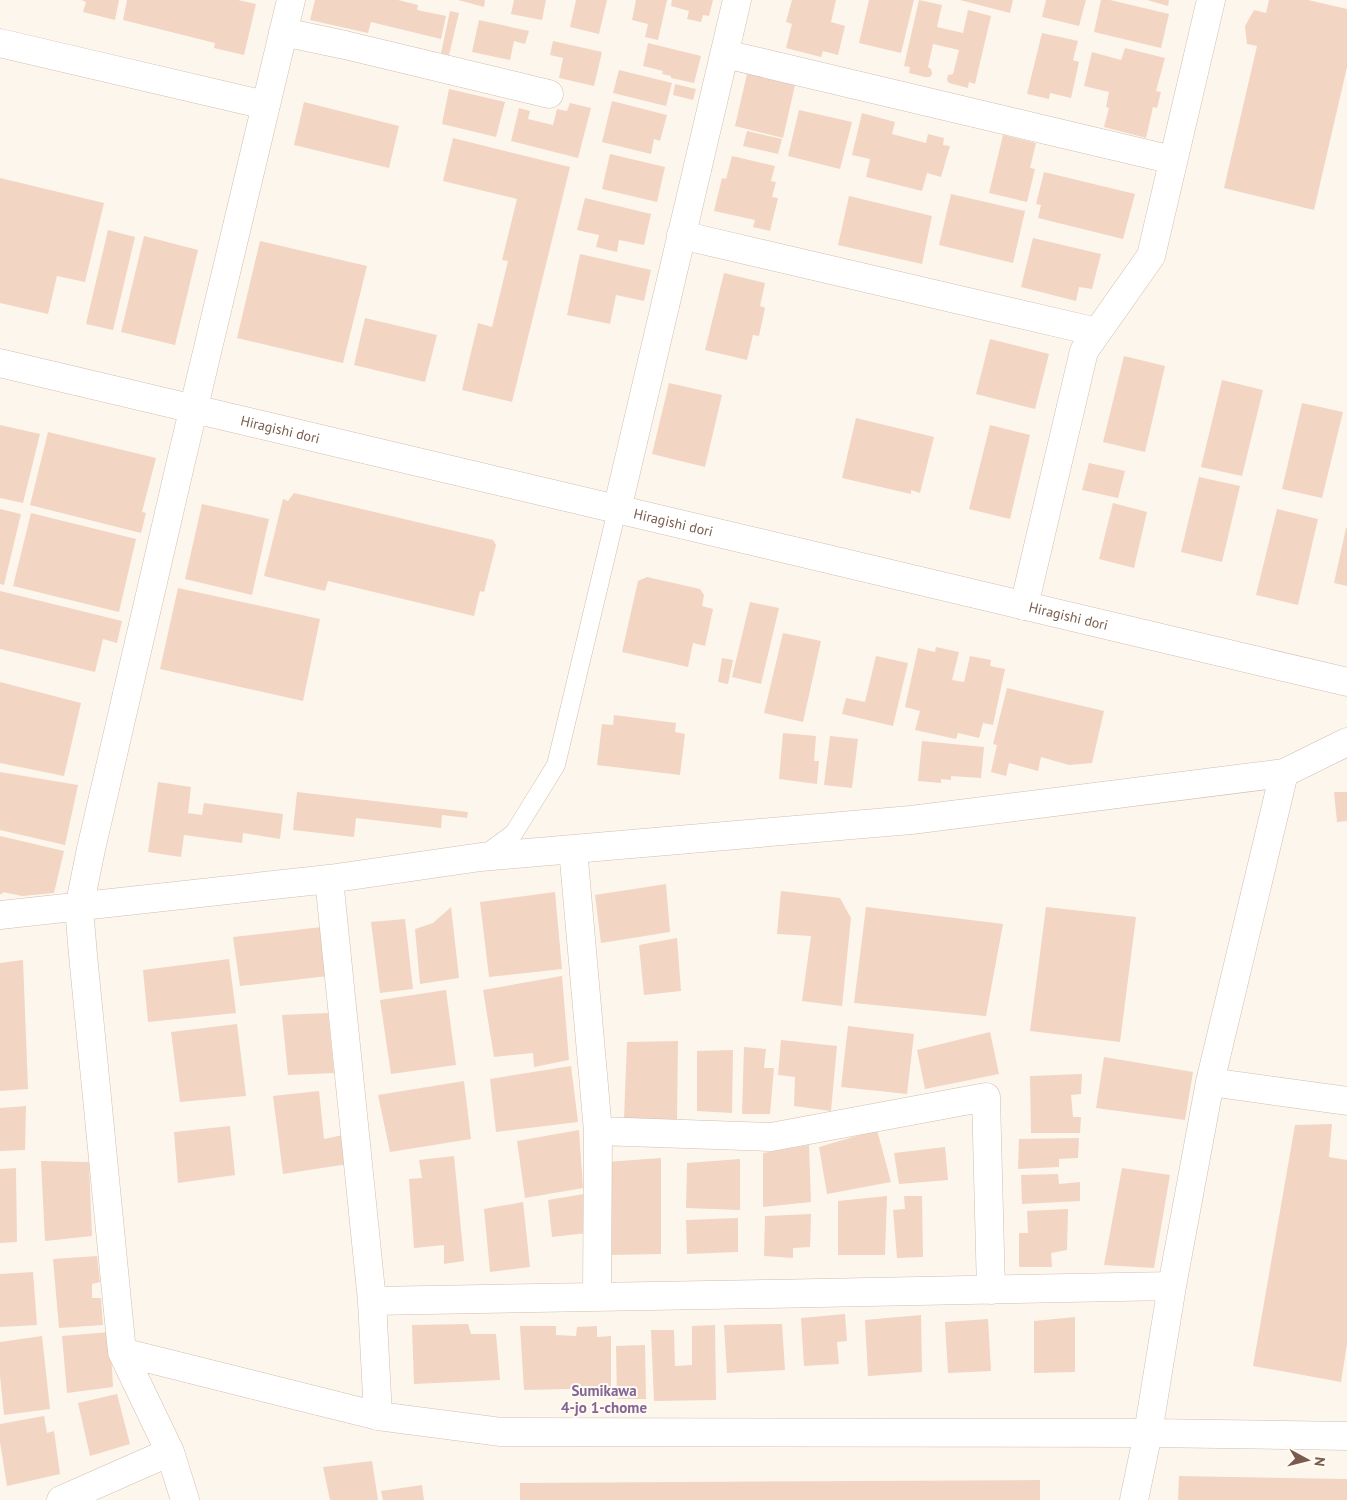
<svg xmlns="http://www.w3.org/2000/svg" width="1347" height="1500" viewBox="0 0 1347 1500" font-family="'PT Sans',sans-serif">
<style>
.building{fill:#f3d5c3}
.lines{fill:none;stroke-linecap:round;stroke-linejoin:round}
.service-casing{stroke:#d1beb0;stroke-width:19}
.minor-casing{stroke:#d1beb0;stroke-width:29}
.tertiary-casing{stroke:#d1beb0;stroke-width:29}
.service{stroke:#fff;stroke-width:18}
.minor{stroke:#fff;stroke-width:28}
.tertiary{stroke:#fff;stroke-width:28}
.labels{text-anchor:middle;stroke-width:4;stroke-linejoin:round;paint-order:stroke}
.street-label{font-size:14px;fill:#7a5c4d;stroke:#fffaf3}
.neighbourhood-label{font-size:15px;font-weight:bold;fill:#846695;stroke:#fffaf3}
</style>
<rect width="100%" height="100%" fill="#fdf6ec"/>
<path class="building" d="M81 0H119L115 20 83 12 86 2Z
M127 0H238L256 4 244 55 214 48 215 43 123 20Z
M315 0H398L418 5 417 10 446 16 441 39 371 22 368 33 310 20Z
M458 0H485L484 7Z
M514 0H546L542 20 511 14Z
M576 0H607L599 34 570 27Z
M636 0H667L658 40 645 37 648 24 632 20Z
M672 0H713L709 16 703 15 701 22 687 19 689 11 671 6Z
M792 0H836L831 22 845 26 838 55 823 51 821 57 786 48 792 24 786 22Z
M869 0H914L901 53 859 43Z
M919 0 942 5 937 27 963 33 968 10 991 16 975 84 969 82 968 88 949 83 947 80 948 75 953 74 959 50 933 44 928 67 931 69 932 74 930 77H925L909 73 910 67 904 66Z
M960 0H1013L1010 13Z
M1046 0H1086L1079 26 1042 17Z
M1101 0H1110L1169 14 1161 48 1094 32Z
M1147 0H1169L1168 6Z
M1269 0H1308L1347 9V67L1314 210 1224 188 1257 46 1247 44 1245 26 1254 10 1266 13Z
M450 11 459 13 449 55 441 53Z
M479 20 529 31 525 44 514 41 510 60 472 52Z
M1042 33 1078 41 1073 60 1079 62 1071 98 1050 93 1049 99 1027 94Z
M553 41 602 52 594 86 559 78 563 58 550 55Z
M648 43 701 56 694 83 671 78V76L662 74 663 71 643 66Z
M1125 48 1165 58 1156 91 1161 92 1157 108 1153 107 1146 138 1104 127 1109 108 1106 107 1109 92 1084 86 1092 52 1121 60Z
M619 70 672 83 666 106 613 93Z
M747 74 795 85 783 138 735 126Z
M675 84 696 89 693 100 673 95Z
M449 89 505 102 496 137 442 124Z
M612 101 667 115 660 141 654 139 651 154 602 142Z
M304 102 399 126 389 168 294 145Z
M570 103 591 108 578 158 511 141 519 108 530 111 528 119 553 125 557 109 567 111Z
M799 110 852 122 840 169 788 156Z
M862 113 895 122 892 134 926 143 928 134 944 138 943 145 950 146 941 177 927 173 922 191 866 177 870 159 852 155Z
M747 131 782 139 778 154 743 146Z
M1003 135 1036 143 1030 168 1035 169 1027 202 989 193Z
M453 138 570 167 512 402 462 390 478 323 492 327 508 261 502 260 517 199 443 181Z
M610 154 665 167 657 202 602 189Z
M732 156 775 166 771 181 776 182 772 197 778 198 770 231 753 227 755 220 714 211 722 178 726 179Z
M1044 172 1135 194 1123 239 1038 218 1041 205 1036 204Z
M0 178 104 203 85 282 57 276 48 314 0 303Z
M951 194 1025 211 1013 263 939 245Z
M849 196 932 216 922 264 838 245Z
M585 198 651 214 644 245 619 240 617 252 596 247 599 235 577 230Z
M108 230 135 237 113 330 86 324Z
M144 236 198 250 175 345 121 332Z
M1033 238 1101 254 1092 289 1079 287 1076 301 1021 287Z
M260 241 367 266 343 363 237 338Z
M580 254 651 270 644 301 616 295 610 324 567 315Z
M724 273 765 283 760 306 765 308 759 336 753 335 747 360 705 350Z
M365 318 437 335 425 382 354 365Z
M990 339 1049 354 1035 409 976 394Z
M1124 356 1165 366 1145 452 1103 442Z
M1222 380 1263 390 1242 476 1201 467Z
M669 383 722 395 705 467 652 454Z
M1302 403 1343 412 1322 498 1282 489Z
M856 418 934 437 920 493 911 490V494L842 478Z
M0 425 40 434 23 503 0 498Z
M990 425 1030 435 1010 519 969 509Z
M48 432 156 458 142 512 146 513 141 533 30 505Z
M1089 463 1125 471 1118 498 1082 490Z
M1199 477 1240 486 1222 562 1181 552Z
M294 493 493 540 496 545 484 592 480 591 474 616 328 581 325 591 264 576 283 499 288 501Z
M1113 503 1147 512 1134 568 1099 559Z
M202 504 269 519 252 595 185 579Z
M0 509 21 514 4 585 0 584Z
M1277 509 1318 519 1298 605 1256 595Z
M31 513 136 539 119 612 13 586Z
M1346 528H1347V586L1334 583Z
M647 577 700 589 704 595 702 606 713 609 705 646 693 643 688 667 622 652 638 581Z
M178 588 320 619 303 701 160 669Z
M0 591 122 621 117 643 103 639 95 672 0 649Z
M750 602 779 608 761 684 732 677Z
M783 633 821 641 803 722 764 713Z
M936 647 959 652 952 680 964 682 970 656 991 660 990 666 1005 669 993 725 983 723 979 738 958 733 956 739 915 730 920 711 905 707 918 648 935 652Z
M876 656 908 663 893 726 842 714 846 698 865 702Z
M722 658 733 660 728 684 718 682Z
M0 682 81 703 64 776 0 763Z
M1007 688 1104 711 1092 763 1069 765 1041 757 1038 771 1009 763 1006 776 991 772 997 745 993 744Z
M614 715 676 723 675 732 685 734 680 775 597 765 602 724 613 725Z
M783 733 816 736 814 761H819L817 784 779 779Z
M830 736 858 739 852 788 824 785Z
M922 741 984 747 981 778 951 776V780L941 779V783L918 781Z
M0 772 78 785 65 845 0 830Z
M158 782 191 787 188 813 202 815 204 803 283 814 280 839 243 833 242 843 184 835 181 857 148 852Z
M297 792 468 812 467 818 442 815 441 828 356 818 354 837 293 830Z
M1334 792H1347V821L1337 822Z
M0 836 64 851 54 893 22 896 3 892 2 894H0Z
M666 884 670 932 601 943 595 895Z
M781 891 840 898 851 918 842 1006 802 1001 811 936 777 934Z
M555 892 562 969 489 977 480 902Z
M451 907 459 978 420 984 415 929 433 923Z
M866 907 1003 924 986 1016 854 1003Z
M1046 907 1136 917 1120 1042 1030 1031Z
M405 919 413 989 380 993 371 922Z
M322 927 328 976 240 986 233 937Z
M677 938 681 991 644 995 639 945Z
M229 959 236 1013 148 1022 143 970Z
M23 960 28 1089 0 1091V963Z
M562 976 569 1060 534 1067 533 1053 494 1057 483 990Z
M446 990 456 1065 391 1074 380 1000Z
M328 1013 334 1073 288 1075 282 1015Z
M237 1024 246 1096 180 1102 171 1032Z
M848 1026 914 1034 907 1094 841 1087Z
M990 1032 999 1074 925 1089 917 1050Z
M781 1040 837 1046 831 1111 794 1106 795 1077 778 1075Z
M678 1041 677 1119H624L627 1042Z
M744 1047 766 1049 764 1068H774L770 1114H742Z
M733 1050 732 1113 697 1111V1051Z
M1104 1057 1193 1072 1185 1120 1096 1108Z
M571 1066 578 1122 496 1132 490 1079Z
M1082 1074 1081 1094 1071 1095 1073 1117H1081L1080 1133H1031L1030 1076Z
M464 1081 471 1139 390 1152 378 1095Z
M319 1091 324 1139 343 1135 348 1164 283 1174 273 1096Z
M26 1106 25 1150 0 1151V1108Z
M1332 1124 1329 1157 1347 1160V1344L1341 1382 1253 1366 1295 1125Z
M230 1126 235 1175 178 1183 174 1132Z
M579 1130 583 1188 525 1198 517 1141Z
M877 1130 891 1182 827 1194 819 1147Z
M1079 1138 1078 1158 1059 1159V1167L1018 1169 1019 1139Z
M809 1145 811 1202 763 1207V1153Z
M945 1147 948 1180 899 1184 894 1153Z
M454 1156 464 1261 444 1264V1245L414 1248 409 1179 422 1178 419 1160Z
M661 1158V1254L612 1255 606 1162Z
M740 1159V1210L686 1208 687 1163Z
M41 1161 89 1162 92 1236 45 1241Z
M16 1168 17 1242 0 1243V1169Z
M1122 1168 1170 1175 1154 1268 1104 1265Z
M1058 1174 1059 1184 1080 1182V1201L1022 1204 1021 1175Z
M584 1194 587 1233 552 1237 548 1200Z
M887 1196 885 1255H838V1201Z
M904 1196H922L923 1257 897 1258 893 1210 905 1209Z
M523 1202 530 1267 490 1272 484 1209Z
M1068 1209 1067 1250 1051 1253 1052 1267H1019V1233H1028L1027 1211Z
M811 1214 810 1247 793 1248V1258L764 1256 765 1216Z
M738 1218V1252L687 1254 686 1220Z
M97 1256 100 1282 92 1284V1298H101L103 1325 59 1328 53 1259Z
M33 1272 37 1325 0 1327V1274Z
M845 1314 847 1341 837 1342 839 1364 804 1366 801 1318Z
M921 1315 922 1372 868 1376 865 1320Z
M1075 1317V1372L1034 1373V1321Z
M988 1319 991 1371 948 1373 945 1322Z
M468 1324 471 1334H496L500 1380 414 1384 412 1325Z
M782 1324 785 1370 727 1373 724 1325Z
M715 1325 716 1400 654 1401 651 1330H674L675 1366 692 1365V1326Z
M520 1326H556V1335L576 1336 577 1327 597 1326V1337L611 1336V1388L524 1390Z
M110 1332 113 1387 67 1393 62 1336Z
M42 1336 50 1409 4 1415 0 1376V1342Z
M645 1345 646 1399H617L616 1346Z
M117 1394 130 1444 90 1456 78 1403Z
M44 1416 47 1433 54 1431 60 1474 7 1486 0 1442V1424Z
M372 1461 378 1500H330L323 1467Z
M1179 1476 1347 1479V1500H1178Z
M1040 1480V1500H520V1483Z
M422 1485 424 1500H383L381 1491Z"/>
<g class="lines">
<defs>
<path id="service" d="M484 855 514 833 556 765 617 510"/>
<path id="minor" d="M283 32 345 45 549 94
M0 43 265 105
M725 54 1173 160
M681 235 1097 332
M617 510 737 0
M1024 606 1084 351 1151 256 1211 0
M573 849 598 1131 597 1296
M329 879 372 1301 378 1416
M0 915 329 879 481 857 911 820 1284 773 1347 742
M1210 1082 1347 1101
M598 1131 771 1137 986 1097 991 1290
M372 1301C639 1295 905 1293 1172 1286
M122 1352 378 1416 501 1432 1148 1433 1347 1436
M61 1500 170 1452
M185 1500 170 1452 122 1352 83 955 79 908 91 849 182 457 291 0
M1134 1500 1148 1433 1172 1286 1210 1082 1284 773"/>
<g id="tertiary">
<path id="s1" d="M0 363 1347 682"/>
</g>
</defs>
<use href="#service" class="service-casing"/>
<use href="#minor" class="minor-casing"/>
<use href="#tertiary" class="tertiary-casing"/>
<use href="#service" class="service"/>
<use href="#minor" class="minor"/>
<use href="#tertiary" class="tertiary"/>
</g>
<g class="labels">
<g class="street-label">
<text dy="5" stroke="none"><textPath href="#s1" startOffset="288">Hiragishi dori</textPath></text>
<text dy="5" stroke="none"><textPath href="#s1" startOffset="692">Hiragishi dori</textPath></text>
<text dy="5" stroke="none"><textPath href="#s1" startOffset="1098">Hiragishi dori</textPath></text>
</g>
<g class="neighbourhood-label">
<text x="604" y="1396">Sumikawa<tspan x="604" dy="17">4-jo 1-chome</tspan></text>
</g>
</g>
<g transform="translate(1307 1460) rotate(97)" stroke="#fffaf3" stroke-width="4" paint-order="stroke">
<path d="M0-4L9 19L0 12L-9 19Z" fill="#7a5c4d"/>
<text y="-8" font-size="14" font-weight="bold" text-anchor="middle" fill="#7a5c4d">N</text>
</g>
</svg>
